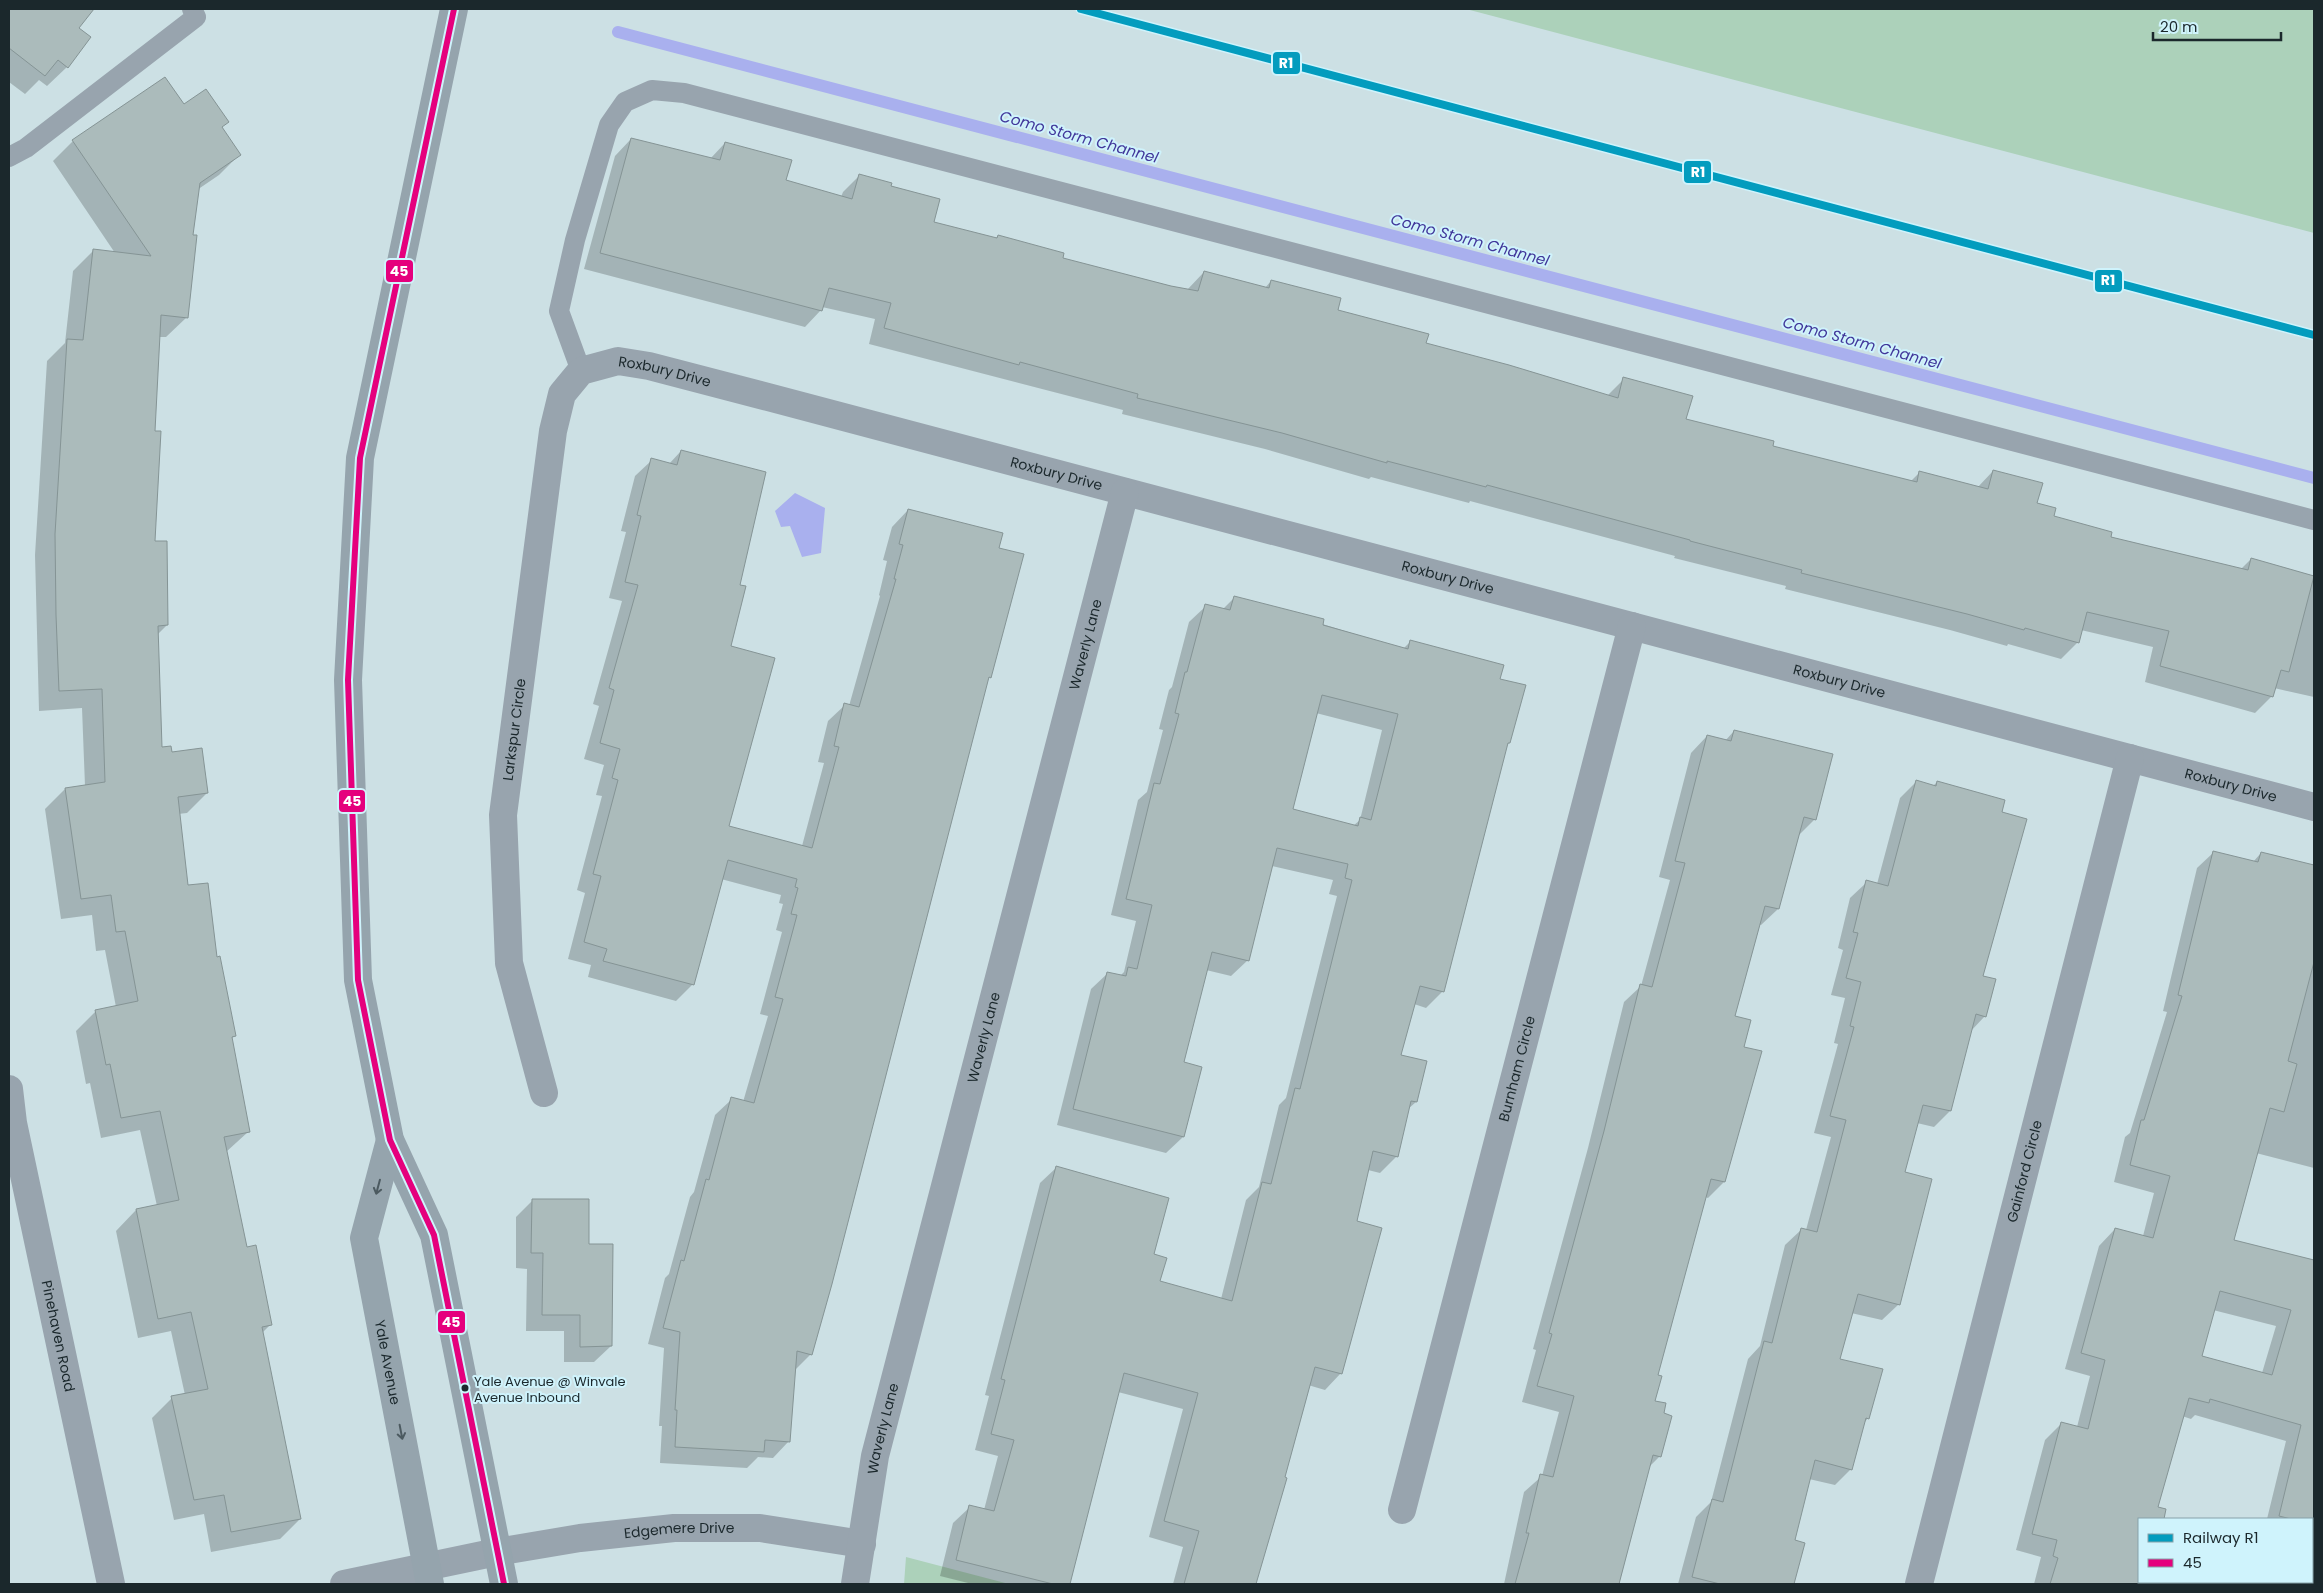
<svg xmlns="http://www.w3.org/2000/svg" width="2323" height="1593" viewBox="0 0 2323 1593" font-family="Poppins,sans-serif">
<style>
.green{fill:#acd1ba}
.water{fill:#a9b0ee}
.shadow{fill:#0003;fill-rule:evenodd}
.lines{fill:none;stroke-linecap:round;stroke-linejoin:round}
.stream{stroke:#a9b0ee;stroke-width:12}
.building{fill:#abbbbb;stroke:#859495;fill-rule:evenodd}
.service{stroke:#98a4ae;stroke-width:20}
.minor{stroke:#98a4ae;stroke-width:28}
.secondary{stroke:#95a4ad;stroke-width:28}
.bus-1-casing{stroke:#cff3fc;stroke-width:10}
.bus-1{stroke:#e5007d;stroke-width:6}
.rail-1-casing{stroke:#cff3fc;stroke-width:11}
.rail-1{stroke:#039cbe;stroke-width:8}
.oneway{stroke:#4c5a60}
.bus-dot{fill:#1b282c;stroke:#cff3fc;stroke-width:2}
.labels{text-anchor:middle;stroke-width:4;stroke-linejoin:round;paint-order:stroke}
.bus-label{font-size:13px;fill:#1b282c;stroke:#cff3fc;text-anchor:start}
.street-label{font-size:14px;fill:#1b282c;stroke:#cff3fc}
.water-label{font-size:15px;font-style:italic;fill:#41379a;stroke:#cff3fc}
.line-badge{stroke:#cff3fc;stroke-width:2}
.badge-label{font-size:14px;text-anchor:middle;font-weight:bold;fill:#fff}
</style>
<rect width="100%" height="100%" fill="#cce0e4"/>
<path class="green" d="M1466 9H2314V233Z
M906 1557 1009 1584H904Z"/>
<path class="water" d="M795 493 825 508 821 553 802 557 790 526 781 527 775 511Z"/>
<path class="shadow" d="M9 9H79L88 15 77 29 67 67 47 86 39 80 25 94 9 82Z
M183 106 227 122 221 128 239 155 219 175 197 190 192 236 187 317 166 337H159L154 432V543L167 625 157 635 161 749 171 753 207 793 187 813 178 814 187 887 216 958 235 1035 231 1039 248 1132 226 1152 246 1248 271 1324 262 1333 300 1519 280 1539 211 1552 204 1514 174 1520 152 1418 172 1398 185 1395 171 1331 138 1338 116 1231 136 1210 157 1206 140 1130 101 1138 90 1083 86 1084 76 1031 96 1011 116 1007 105 950 96 951 92 915 61 919 45 809 65 789 85 786 82 708 39 711 35 555 47 361 65 343 73 271 93 251 115 253 53 161 73 141Z
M631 139 710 159 725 143 784 181 841 197 843 192 859 176 890 187 932 223 995 239 998 236 1062 259 1187 290 1204 272 1265 288 1271 281 1336 311 1425 344 1607 396 1624 379 1685 420 1772 447 1911 481 1920 472 1977 488 1993 471 2053 517 2109 537 2241 569 2251 559 2314 576V697L2274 688 2272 696 2255 713 2145 682 2153 647 2081 630 2078 642 2061 659 2008 644 2007 646 1950 630 1785 589 1786 586 1674 558 1675 556 1470 501 1469 503 1371 477 1369 479 1265 449 1122 414 1123 410 869 344 875 319 822 307 821 310 805 327 584 269 615 156Z
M681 451 739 586 730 647 728 827 802 846 824 763 818 762 828 721 845 705 849 706 880 596 879 595 887 561 883 560 892 527 908 510 998 549 990 677 986 680 811 1354 794 1371 789 1441 773 1458 758 1457 747 1468 660 1463 662 1426H659L664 1348 648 1344 665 1278 669 1274 690 1197 694 1192 715 1115 732 1099 743 1102 768 1016 760 1014 782 932 776 930 783 904 779 903 781 895 721 879 693 984 676 1001 588 977 591 965 568 959 585 893 577 890 602 796 596 795 604 765 584 759 599 706 593 704 622 601 609 598 626 532 621 531 635 476 652 460 669 464Z
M1235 597 1403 649 1411 641 1498 680 1509 743 1506 746 1443 991 1426 1008 1414 1004 1400 1056 1416 1102 1408 1109 1396 1157 1380 1173 1368 1170 1355 1222 1341 1373 1325 1390 1308 1385 1284 1478H1286L1255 1584H1173L1183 1547 1149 1537 1183 1409 1118 1392 1069 1584H972L940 1576 953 1523 970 1507 984 1510 998 1456 975 1450 989 1396 985 1395 1040 1183 1057 1167 1152 1255 1158 1282 1221 1299 1246 1200 1259 1187 1279 1105 1286 1098 1337 896 1329 894 1333 880 1272 866 1248 960 1231 976 1206 970 1183 1063V1137L1166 1153 1057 1125 1091 989 1108 973 1120 976 1124 972 1136 921 1111 915 1138 800 1147 792 1163 730 1159 729 1169 690 1172 687 1189 622 1206 606 1222 610ZM1316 713 1382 730 1360 820 1353 826 1292 810Z
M1734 731 1815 819 1799 835 1778 909 1761 925 1758 924 1733 1017 1742 1048 1724 1182 1708 1198 1705 1197 1657 1376 1654 1402 1660 1456 1648 1468 1619 1584H1504L1524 1492 1542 1476 1559 1412 1522 1402 1536 1350 1533 1349 1588 1148 1624 1002 1641 986 1670 880 1659 877 1691 753 1707 736 1725 741Z
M1916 782 1933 786 1937 782 2001 813 1982 977 1985 1016 1970 1032 1950 1111 1934 1127 1917 1123 1903 1173 1899 1304 1882 1320 1851 1313 1839 1360 1868 1418 1864 1423 1851 1469 1835 1485 1809 1479 1793 1541 1803 1544 1792 1584H1678L1696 1517 1711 1502 1748 1359 1760 1346 1785 1245 1802 1229 1806 1230 1831 1137 1814 1133 1838 1044 1834 1043 1845 998 1831 995 1843 950 1838 948 1850 898 1867 882 1877 884 1900 798Z
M2214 852 2253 862 2261 853 2314 867V1168L2256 1153 2232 1240 2314 1260V1584H2231L2232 1582H2312V1519H2267L2286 1441 2195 1415 2191 1419 2182 1416 2156 1508 2165 1514 2163 1519H2139V1582H2147L2146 1584H2034L2041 1557 2016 1550 2045 1440 2062 1423 2077 1427 2090 1376 2065 1369 2099 1246 2115 1229 2143 1236 2154 1193 2114 1182 2125 1137 2130 1133 2167 1012 2163 1011 2197 868ZM2213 1310 2276 1326 2262 1373 2201 1357Z
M532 1201 588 1246 611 1346 594 1362H564V1331H526L527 1269 516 1268V1217Z"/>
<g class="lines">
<path class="stream" d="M618 32 2314 478"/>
</g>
<path class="building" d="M9 9H94L79 28 91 37 68 68 58 60 45 76 9 48Z
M165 77 184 104 206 89 229 122 222 127 241 155 200 183 193 235H197L188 318 161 315 155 431H161L155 541H167L168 625 158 626 162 747 171 746 172 752 202 748 208 793 178 797 188 885 208 883 217 957 220 956 236 1036 232 1037 250 1132 224 1137 247 1247 256 1245 272 1325 262 1327 301 1519 231 1532 224 1495 194 1500 171 1396 208 1389 191 1312 158 1319 136 1209 179 1200 160 1111 121 1118 110 1064 106 1065 95 1010 138 1001 125 931 116 932 111 895 81 899 65 788 105 782 102 689 59 691 56 615 55 534 67 339 83 340 93 249 151 256 72 140Z
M631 138 720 160 725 142 792 160 786 180 852 199 859 174 892 183 891 186 940 199 934 222 997 238 998 235 1064 253 1063 258 1171 286 1198 291 1204 271 1269 288 1271 280 1341 298 1338 310 1429 334 1426 343 1509 365 1618 398 1623 377 1693 396 1686 419 1774 441 1773 446 1917 482 1919 471 1988 489 1993 470 2043 483 2037 503 2056 508 2054 516 2112 532 2111 537 2248 570 2251 558 2314 576 2289 672 2281 670 2273 697 2160 666 2169 631 2087 612 2079 643 2025 628 2024 630 1967 614 1801 573 1802 570 1690 541V540L1487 485 1486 487 1387 461V463L1282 433 1137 398 1138 394 1020 362 1019 365 884 328 891 303 829 288 822 311 600 253Z
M681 450 766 472 740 585 746 586 731 646 775 658 729 826 812 848 839 747 834 746 844 703 859 707 896 579H894L903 545 899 544 908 509 1003 533 999 548 1024 554 991 678 989 677 832 1284 812 1355 797 1351 790 1442 765 1440 764 1452 675 1447 677 1410H675L680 1332 663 1328 681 1260 684 1261 706 1179 709 1180 731 1097 754 1103 783 999 775 997 797 915 791 914 798 888 795 887 797 879 728 860 694 985 603 961 607 949 584 942 601 876 593 874 618 780 612 778 620 749 600 743 614 690 609 688 638 585 625 582 641 516 637 515 651 458 677 465Z
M1234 596 1324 619 1323 625 1408 649 1410 640 1504 665 1500 679 1526 685 1510 743H1508L1444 992 1420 986 1401 1055 1427 1061 1417 1102 1411 1101 1398 1157 1373 1151 1357 1221 1382 1228 1342 1374 1315 1367 1285 1477 1287 1478 1256 1584H1184L1199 1531 1164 1521 1198 1393 1124 1373 1070 1584H1053L956 1560 969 1505 994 1511 1014 1440 991 1434 1005 1380 1001 1379 1056 1166 1169 1198 1154 1254 1167 1258 1160 1281 1232 1301 1262 1182 1271 1184 1295 1088 1300 1089 1352 880 1345 878 1348 864 1277 848 1249 961 1212 952 1184 1062 1202 1067 1184 1137 1073 1109 1107 972 1126 976 1128 967 1137 969 1152 905 1126 899 1154 783 1160 784 1179 714 1175 713 1185 672H1187L1205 604 1230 610ZM1322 695 1398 714 1371 820 1360 817 1358 826 1293 809Z
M1734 730 1833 754 1816 820 1804 817 1779 909 1765 906 1735 1016 1751 1020 1744 1047 1762 1051 1725 1182 1711 1179 1658 1375 1662 1376 1655 1401 1666 1403 1664 1413 1672 1416 1661 1457 1653 1455 1619 1584H1515L1529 1533H1526L1540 1474 1553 1477 1574 1396 1537 1386 1552 1334 1549 1333 1604 1131 1640 984 1652 987 1685 863 1675 861 1707 735 1731 741Z
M1916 780 1936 786 1937 781 2005 800 2002 812 2027 819 1983 976 1996 979 1986 1017 1976 1014 1951 1111 1923 1105 1905 1172 1932 1179 1900 1305 1858 1294 1840 1359 1883 1369 1869 1419 1866 1418 1852 1470 1815 1460 1795 1540 1805 1543 1794 1584H1720L1692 1577 1712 1499 1723 1502 1764 1341 1772 1343 1801 1228 1817 1232 1846 1120 1830 1116 1854 1027 1850 1026 1861 982 1846 978 1858 933 1853 932 1854 929 1866 880 1888 886Z
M2213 851 2258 862 2261 852 2314 865V962L2288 1061 2297 1064 2284 1112 2270 1108 2234 1240 2314 1260V1525L2312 1524V1519H2291L2279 1516 2301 1425 2210 1399 2209 1403 2189 1398 2158 1507 2166 1509 2164 1519H2139V1582H2148V1584H2050L2058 1558 2053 1556 2057 1540 2032 1534 2061 1422 2088 1429 2105 1360 2081 1353 2115 1228 2153 1238 2170 1176 2130 1165 2141 1120H2144L2182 996 2178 995ZM2220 1291 2291 1310 2272 1375 2202 1356Z
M532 1199H589V1244H613L612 1346 580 1347V1315H542L543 1253H531Z"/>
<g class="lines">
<path class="service" d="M9 157 26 148 196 17 192 9
M581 371 559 311 575 240 609 125 625 102 652 90 684 93 2314 520"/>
<g class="minor">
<path id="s1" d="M9 1089 13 1123 111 1584"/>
<path id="s2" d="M544 1093 509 963 503 815 553 431 562 394 581 371 618 361 649 366 768 397 2314 807"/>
<path id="s3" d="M1402 1510 1632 626"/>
<path id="s4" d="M344 1584 497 1552 580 1538 674 1528H760L862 1544"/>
<path id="s5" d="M855 1584 875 1456 1125 492"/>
<path id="s6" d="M1919 1584 2130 758"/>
</g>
<g class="secondary">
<path d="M454 9 360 458 348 680 358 980 390 1140 434 1235 504 1584"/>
<path id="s7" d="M390 1140 364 1238 430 1584"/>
</g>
<defs>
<path id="bus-1" d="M454 9 360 458 348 680 358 980 390 1140 434 1235 504 1584"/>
</defs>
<use href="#bus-1" class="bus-1-casing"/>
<use href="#bus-1" class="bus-1"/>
<defs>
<path id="rail-1" d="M1081 9 2314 335"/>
</defs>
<use href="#rail-1" class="rail-1-casing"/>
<use href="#rail-1" class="rail-1"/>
</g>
<defs><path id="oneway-shaft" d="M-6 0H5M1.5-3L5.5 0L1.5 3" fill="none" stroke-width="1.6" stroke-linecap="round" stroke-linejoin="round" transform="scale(1.25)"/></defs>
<g class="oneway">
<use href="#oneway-shaft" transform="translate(378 1187) rotate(105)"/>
<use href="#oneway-shaft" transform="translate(401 1432) rotate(79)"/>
</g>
<circle class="bus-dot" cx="465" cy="1388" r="4.5"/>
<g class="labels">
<g class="bus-label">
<text x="474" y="1386">Yale Avenue @ Winvale<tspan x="474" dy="16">Avenue Inbound</tspan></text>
</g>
<g class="street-label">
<text dy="5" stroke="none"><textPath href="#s2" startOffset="824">Roxbury Drive</textPath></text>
<text dy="5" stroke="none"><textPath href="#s2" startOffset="1229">Roxbury Drive</textPath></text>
<text dy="5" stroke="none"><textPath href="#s2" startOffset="1634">Roxbury Drive</textPath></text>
<text dy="5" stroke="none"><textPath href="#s5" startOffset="968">Waverly Lane</textPath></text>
<text dy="5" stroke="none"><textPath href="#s2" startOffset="2039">Roxbury Drive</textPath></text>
<text dy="5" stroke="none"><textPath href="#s2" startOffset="369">Larkspur Circle</textPath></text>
<text dy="5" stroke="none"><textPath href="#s2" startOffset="2444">Roxbury Drive</textPath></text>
<text dy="5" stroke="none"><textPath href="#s5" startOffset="562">Waverly Lane</textPath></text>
<text dy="5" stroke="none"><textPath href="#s3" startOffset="456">Burnham Circle</textPath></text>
<text dy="5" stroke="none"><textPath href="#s6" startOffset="426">Gainford Circle</textPath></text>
<text dy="5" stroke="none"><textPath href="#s1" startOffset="252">Pinehaven Road</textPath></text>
<text dy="5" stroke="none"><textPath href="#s7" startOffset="228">Yale Avenue</textPath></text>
<text dy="5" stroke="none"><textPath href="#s5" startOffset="158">Waverly Lane</textPath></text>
<text dy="5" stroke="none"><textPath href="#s4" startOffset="340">Edgemere Drive</textPath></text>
</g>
<g class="water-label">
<text transform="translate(1079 137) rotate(15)" y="5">Como Storm Channel</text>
<text transform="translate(1470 240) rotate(15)" y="5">Como Storm Channel</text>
<text transform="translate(1862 343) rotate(15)" y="5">Como Storm Channel</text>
</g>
</g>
<g class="line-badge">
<rect x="1272" y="51" width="29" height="24" rx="5" fill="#039cbe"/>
<rect x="1683" y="160" width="29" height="24" rx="5" fill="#039cbe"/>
<rect x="385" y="259" width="29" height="24" rx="5" fill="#e5007d"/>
<rect x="2094" y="269" width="29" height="24" rx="5" fill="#039cbe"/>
<rect x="338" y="789" width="28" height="24" rx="5" fill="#e5007d"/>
<rect x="437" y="1310" width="29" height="24" rx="5" fill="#e5007d"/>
</g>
<g class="badge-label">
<text x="1286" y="68">R1</text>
<text x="1698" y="177">R1</text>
<text x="399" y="276">45</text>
<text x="2108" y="285">R1</text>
<text x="352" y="806">45</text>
<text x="451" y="1327">45</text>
</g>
<rect width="2323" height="1593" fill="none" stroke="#1b282c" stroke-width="20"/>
<rect x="2138" y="1518" width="175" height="65" fill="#cff3fc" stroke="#87a2a9"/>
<rect x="2148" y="1534" width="25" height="8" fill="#039cbe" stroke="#87a2a9"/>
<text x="2183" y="1543" font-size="15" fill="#1b282c">Railway R1</text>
<rect x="2148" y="1559" width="25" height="8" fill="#e5007d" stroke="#87a2a9"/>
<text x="2183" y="1568" font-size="15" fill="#1b282c">45</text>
<path d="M2153 32v8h128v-8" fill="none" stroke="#1b282c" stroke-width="2.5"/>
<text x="2160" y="32" font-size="15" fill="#1b282c" stroke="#cff3fc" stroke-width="4" paint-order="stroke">20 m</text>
</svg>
